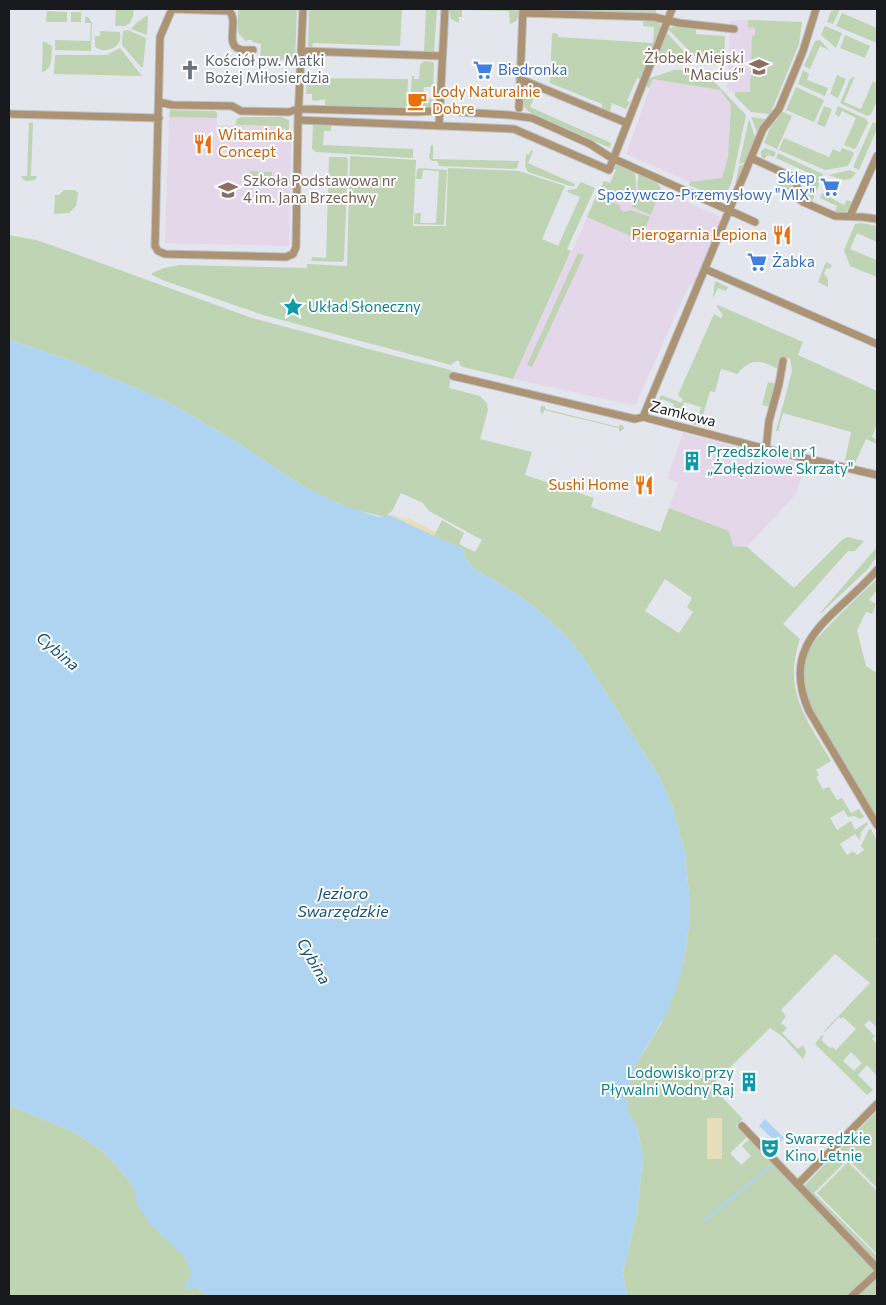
<svg xmlns="http://www.w3.org/2000/svg" width="886" height="1305" viewBox="0 0 886 1305" font-family="Commissioner,sans-serif">
<style>
.education{fill:#e4d7ea}
.green{fill:#bed4b3;fill-rule:evenodd}
.sand{fill:#e7ddb8}
.water{fill:#afd4f2}
.lines{fill:none;stroke-linecap:round;stroke-linejoin:round}
.stream{stroke:#afd4f2;stroke-width:2.5}
.street-casing{stroke:#bfc1c8;stroke-width:9}
.street{stroke:#ab9373;stroke-width:7}
.labels{text-anchor:middle;stroke-width:4;stroke-linejoin:round;paint-order:stroke}
.education-label{font-size:15px;fill:#785e54;stroke:#fff;text-anchor:end}
.worship-label{font-size:15px;fill:#5b616d;stroke:#fff;text-anchor:start}
.shop-label{font-size:15px;fill:#366cbe;stroke:#fff;text-anchor:start}
.food-label{font-size:15px;fill:#c56008;stroke:#fff;text-anchor:start}
.culture-label{font-size:15px;fill:#0d838f;stroke:#fff;text-anchor:start}
.street-label{font-size:15px;fill:#191a1d;stroke:#fff}
.water-label{font-size:16px;font-style:italic;fill:#185279;stroke:#fff}
</style>
<rect width="100%" height="100%" fill="#e4e6ee"/>
<path class="education" d="M742 20 802 22 799 44 770 114 751 112 735 96V93L732 92 727 88 730 21Z
M653 79 720 90 731 105 728 157 722 178 690 182 626 154Z
M169 117 217 118V125L279 126 283 128 291 137 289 246 165 243Z
M615 171 719 216 720 223 693 287 689 285 636 404 632 405 513 379 604 181 610 183Z
M683 433 805 465 796 494 747 547 733 546 729 531 669 508 678 483 667 478Z"/>
<path class="green" d="M116 9H134L133 16 130 23 125 26H115Z
M238 9H297L295 60H260L261 44 252 42V40H247V42L238 33Z
M309 9H402L400 46 313 43 312 48 308 46Z
M426 9H437L434 53H427L424 52Z
M449 9H520C519 16 518 22 510 24L509 11 462 10V17H459V23L451 19Z
M544 9H642L656 10V13L544 10Z
M840 9 833 24 827 22 831 11Z
M47 11 67 12V22H46Z
M71 12H81V22H71Z
M842 13 877 28V43L836 26Z
M148 15 147 35 131 29 136 23Z
M85 17H88L92 23 91 51 55 50V40L90 41 91 23H85Z
M644 19 659 21 661 27 640 79 637 78 627 101 630 102 626 109 612 103 610 112 602 110V104L550 83 552 33 558 34V37L653 43 654 27 643 26Z
M748 20 802 22 799 44 770 114 751 112 735 96V92H750L752 36 755 35V28L748 27Z
M825 26 842 33 836 48 821 35Z
M673 27 696 29V34L725 36 724 65H710C708 60 703 57 698 60L668 29Z
M128 30 146 38 143 67H141L122 45 123 31Z
M100 31 120 32C120 34 121 37 120 40 117 50 102 53 95 47V36H100Z
M666 32 695 63 674 64 658 52Z
M845 35 870 46 865 58 840 48Z
M820 40 829 50 820 46 810 69 804 66 815 41Z
M43 41 52 46C51 56 54 69 42 72Z
M120 48 142 76 54 74 55 55H107Z
M424 61 433 62 434 63 433 87H424L423 99H433L432 108 420 105 421 99 417 97 413 101 417 105 416 107H410L412 76H414V79H419L420 65Z
M695 69 699 74H707L746 115 732 181 724 200 689 185 690 182 722 178 728 157 731 105 720 90 653 79 649 88 645 86 647 79 674 70Z
M803 70 809 74 807 80 828 88 825 96 798 84Z
M837 75 846 79 838 98 830 94Z
M855 76 844 102 861 109 873 81 877 83V101L871 114 867 116 840 103 850 79Z
M307 78 408 79 407 109 325 107V99L314 101 312 99V94H306Z
M534 87 543 91 541 95 536 93 530 107 611 143 610 148 529 112 524 107C524 98 523 89 534 87Z
M796 87 824 100 814 122 786 110Z
M824 106 832 109 825 127 817 124Z
M838 106 866 119 868 123 856 148 854 149 844 145 856 118 842 111 839 117 835 114Z
M170 110 215 111 217 113V118L169 117Z
M781 111 792 116 777 149 764 143 771 126 777 119Z
M241 117H281L289 120V132L291 137 284 128 282 129 279 126 235 125 237 119Z
M751 117 767 119 762 125 758 135Z
M749 119 756 140 746 162 739 164Z
M29 122 33 123 31 176H37L35 180 26 181 23 179 21 176H27Z
M873 122 877 124V129L859 170 853 167Z
M313 125H331V131H324L323 145 413 149V158L316 152 312 149Z
M784 138 829 157 833 149 840 152 842 148 853 152 854 154 848 166 825 170 779 150Z
M431 145H433V159L519 161 517 168 514 169 439 166 437 161H432L429 158Z
M765 148 776 152 774 157 768 155 764 159 761 156V151Z
M531 150 533 151 528 163 575 184 574 186H570L528 172 525 166 526 154 529 155Z
M778 153 823 174 812 202 802 197 811 174 776 158Z
M350 156 416 160 413 226H446L448 168 519 171 565 186 542 239 558 246 580 197 567 192 568 190 576 189 581 182 595 188 567 249 571 251 513 379 463 367 460 365 459 361H456L451 365 263 315 165 281 152 275V273L164 268 179 265 307 268V264L347 266Z
M329 157H346L348 159 344 260 342 262 311 261 312 257 326 258Z
M614 161 635 171 636 190 632 201 625 199 620 202 598 194 604 181 610 183 616 170 612 167Z
M745 164 728 204 726 203 735 185 739 166Z
M419 168 447 170 444 225 414 224 415 213H421L420 223H436L439 171 423 170 422 179H416L417 170Z
M850 170 856 173 851 179 843 180 829 175Z
M250 171 272 172V181H249Z
M638 171 654 179 661 188 651 215 632 207V204L638 194Z
M791 180 794 183V189L790 191 784 190V188L777 185 779 181 789 185Z
M64 190H75L78 193 76 206 69 213 54 214 55 195H59Z
M822 193 844 205 847 200 852 202V206L844 213 835 212 837 206 820 198Z
M596 196 619 205 621 210 624 212 631 210 650 217 640 240 587 217Z
M861 223 877 226V242L857 233 850 249 876 260 877 259V277L850 266 844 250 855 224Z
M9 235 36 240 51 245 252 318 395 356 451 370 452 373 449 388 480 396 487 403 488 410 480 439 532 452 525 475 594 498 591 507 660 532 669 508 729 531 733 546 747 547 794 588 843 539 848 537 864 541 855 551H848L783 624 800 639C782 691 807 719 831 761L816 770 819 775 816 777 823 789 829 787 837 800 842 798 851 813 859 809 864 817 860 819 854 816 848 817 844 810 830 818 837 830 851 821 855 830 867 822 868 824 861 832 860 840 855 834 840 844 847 855 853 851 857 855 864 850 861 846 869 829H871L877 841V937L875 939 877 942V1028L869 1020 864 1025 875 1036 872 1039 877 1044V1076L867 1065 858 1075 873 1090 867 1095 815 1044 822 1035 824 1036 821 1040 830 1048 832 1047 836 1050 856 1029 843 1017 841 1019 839 1017 825 1032 824 1031 870 983 835 954 781 1010 786 1016 781 1023 787 1028 782 1033 798 1049 803 1045 806 1052 803 1059 782 1036 770 1028 711 1086 743 1119 736 1126 747 1137 730 1153 741 1165 751 1156 742 1146 749 1139 874 1270 877 1268V1296H627L623 1273 637 1213 643 1156 638 1130 628 1111V1096L635 1066 662 1022 683 963 689 927 690 904 685 853 673 808 659 776 583 657 565 635 545 616 520 596 473 568 466 559 463 549 434 536 442 520 464 533 459 544 475 552 482 540 429 511 423 503 401 493 392 511 385 517 352 509 323 497 303 486 230 438 166 401 67 359 9 340ZM665 579 692 598 687 607 693 612 679 633 645 611ZM851 1052 862 1063 854 1071 843 1061ZM707 1118H721V1159Z
M578 253 584 255 532 367 527 365Z
M826 262 832 265 830 269 827 268 824 273 828 279V287L818 282Z
M715 281 728 287 726 291 718 288 713 298Z
M718 305 803 342 798 355 877 391V424L872 437 877 440V444L866 439 855 463 845 461 851 432 783 413 778 431H776L792 371 790 358 779 360 778 369C760 359 751 358 737 374L721 369 715 392 710 391 700 426 689 423 691 416 698 418 701 407 684 402 681 413 689 416 687 422 661 415 663 411 670 413 674 404 662 399 658 408 661 410 659 414 654 413 661 395 682 403 683 400 678 395 714 314 721 318 723 315 717 307Z
M768 382 776 384 769 407 762 405Z
M541 406H545V409L619 427 620 424 623 426 624 429 619 432V428L544 410 543 414 540 411Z
M877 547V556L868 569 821 613H820Z
M877 579V590L869 600 876 604 872 614 866 612 857 630 866 666 877 673V820L810 709 804 686V662L807 649 838 616Z
M9 1105 74 1132 105 1153 127 1178 135 1190 138 1204 161 1235 173 1244 186 1259 198 1288 207 1296H9Z
M877 1111V1188L848 1159 814 1193 877 1256V1264L805 1188V1185Z
M848 1162 877 1191V1254L817 1193Z"/>
<path class="sand" d="M390 514 407 520 408 518 436 532 434 536 408 524 407 521 406 523 389 515Z
M707 1118H722V1159H707Z"/>
<path class="water" d="M9 340 67 359 166 401 230 438 303 486 337 503 375 516 384 517 389 515 463 549 466 559 473 568 520 596 545 616 565 635 583 657 659 776 673 808 685 853 690 904 689 927 683 963 679 981 668 1011 635 1066 628 1096V1111L638 1130 643 1156 637 1213 623 1273 627 1296H207L198 1288 187 1289 184 1284 192 1275 186 1259 149 1223 137 1204 135 1190 127 1178 105 1153 74 1132 9 1105Z
M765 1119 784 1138 778 1144 759 1126Z"/>
<g class="lines">
<path class="stream" d="M705 1220 771 1166"/>
<defs>
<path id="street" d="M172 9 160 37 155 246 158 251 165 254 286 257 293 254 296 247 298 120 303 9
M172 9 229 11C239 20 226 42 237 48 241 51 248 50 253 50
M523 13 654 17 679 23 734 29
M302 51 442 56
M520 79 627 123
M159 102 172 105 232 106 241 111 289 112 295 110
M519 108 523 9
M302 109 416 112 435 111
M443 111 509 115 532 118 590 144 610 157 755 222
M9 114 159 118
M298 120 514 129 609 170 672 9
M439 125 445 9
M751 158 795 178 797 182V197L803 202 835 216 862 217 877 219
M850 216 877 156
M705 269 877 344
M453 376 635 419 643 417 766 449 877 475
M643 417 763 129 779 109 803 51 816 9
M766 449 769 421 779 384 783 361
M877 570C839 615 777 639 809 711L877 825
M742 1126 877 1268
M798 1184 877 1104
M852 1296 877 1273"/>
</defs>
<use href="#street" class="street-casing"/>
<use href="#street" class="street"/>
</g>
<defs>
<symbol id="school-bare" viewBox="-9 -9 18 18"><path d="M0-5L7-2L0 1L-7-2ZM-4 1L0 2.5L4 1V4Q0 6-4 4Z" fill="#8d6e63" stroke="#fff" stroke-width="2.5" paint-order="stroke"/></symbol>
<symbol id="church-bare" viewBox="-9 -9 18 18"><path d="M-1.2-6h2.4v3.5h3.3v2.4h-3.3V6h-2.4V-.1h-3.3v-2.4h3.3Z" fill="#6b7280" stroke="#fff" stroke-width="2.5" paint-order="stroke"/></symbol>
<symbol id="supermarket-bare" viewBox="-9 -9 18 18"><path d="M-6-5.5h2.5l.6 2H6L4.5 2H-2.5L-4.4-4H-6ZM-1.5 3.2a1.3 1.3 0 1 0 .1 0ZM3 3.2a1.3 1.3 0 1 0 .1 0Z" fill="#3f7fe0" stroke="#fff" stroke-width="2.5" paint-order="stroke"/></symbol>
<symbol id="cafe-bare" viewBox="-9 -9 18 18"><path d="M-5.5-4.5H6V0H3Q3 3.5 0 3.5H-2.5Q-5.5 3.5-5.5 0ZM3-3.2v2h1.7v-2ZM-6 4.5H4V6H-6Z" fill="#e8710a" stroke="#fff" stroke-width="2.5" paint-order="stroke"/></symbol>
<symbol id="restaurant-bare" viewBox="-9 -9 18 18"><path d="M-5-6h1v4h1v-4h1v4h1v-4h1v5L-1.5 .5V6h-2V.5L-5-1ZM5-6V6H3V1.5H1.5Q1.5-4 5-6Z" fill="#e8710a" stroke="#fff" stroke-width="2.5" paint-order="stroke"/></symbol>
<symbol id="sight-bare" viewBox="-9 -9 18 18"><path d="M0-6L1.8-2.2L6-1.7L2.9 1.2L3.7 5.4L0 3.3L-3.7 5.4L-2.9 1.2L-6-1.7L-1.8-2.2Z" fill="#0f9aa8" stroke="#fff" stroke-width="2.5" paint-order="stroke"/></symbol>
<symbol id="building-bare" viewBox="-9 -9 18 18"><path d="M-4-6H4V6H1V3H-1V6H-4ZM-2.5-4.3h1.7v1.8h-1.7ZM.8-4.3h1.7v1.8H.8ZM-2.5-1h1.7V.8h-1.7ZM.8-1h1.7V.8H.8Z" fill="#0f9aa8" stroke="#fff" stroke-width="2.5" paint-order="stroke"/></symbol>
<symbol id="theatre-bare" viewBox="-9 -9 18 18"><path d="M-5-5.5Q0-4 5-5.5V0Q5 5 0 6Q-5 5-5 0ZM-3.3-2.5H-1v1.5H-3.3ZM1-2.5H3.3v1.5H1ZM-2.8 1Q0 5.5 2.8 1Z" fill="#0f9aa8" stroke="#fff" stroke-width="2.5" paint-order="stroke"/></symbol>
</defs>
<g fill-rule="evenodd">
<use href="#school-bare" x="745" y="53" width="28" height="28"/>
<use href="#church-bare" x="176" y="56" width="28" height="28"/>
<use href="#supermarket-bare" x="469" y="56" width="28" height="28"/>
<use href="#cafe-bare" x="403" y="87" width="28" height="28"/>
<use href="#restaurant-bare" x="189" y="130" width="28" height="28"/>
<use href="#supermarket-bare" x="816" y="173" width="28" height="28"/>
<use href="#school-bare" x="214" y="176" width="28" height="28"/>
<use href="#restaurant-bare" x="768" y="221" width="28" height="28"/>
<use href="#supermarket-bare" x="743" y="248" width="28" height="28"/>
<use href="#sight-bare" x="279" y="293" width="28" height="28"/>
<use href="#building-bare" x="678" y="447" width="28" height="28"/>
<use href="#restaurant-bare" x="630" y="471" width="28" height="28"/>
<use href="#building-bare" x="735" y="1068" width="28" height="28"/>
<use href="#theatre-bare" x="756" y="1134" width="28" height="28"/>
</g>
<g class="labels">
<g class="education-label">
<text x="744" y="63">Żłobek Miejski<tspan x="744" dy="17">"Maciuś"</tspan></text>
<text x="243" y="186" text-anchor="start">Szkoła Podstawowa nr<tspan x="243" dy="17">4 im. Jana Brzechwy</tspan></text>
</g>
<g class="worship-label">
<text x="205" y="66">Kościół pw. Matki<tspan x="205" dy="17">Bożej Miłosierdzia</tspan></text>
</g>
<g class="shop-label">
<text x="498" y="75">Biedronka</text>
<text x="815" y="183" text-anchor="end">Sklep<tspan x="815" dy="17">Spożywczo-Przemysłowy "MIX"</tspan></text>
<text x="772" y="267">Żabka</text>
</g>
<g class="food-label">
<text x="432" y="97">Lody Naturalnie<tspan x="432" dy="17">Dobre</tspan></text>
<text x="218" y="140">Witaminka<tspan x="218" dy="17">Concept</tspan></text>
<text x="767" y="240" text-anchor="end">Pierogarnia Lepiona</text>
<text x="629" y="490" text-anchor="end">Sushi Home</text>
</g>
<g class="culture-label">
<text x="308" y="312">Układ Słoneczny</text>
<text x="707" y="457">Przedszkole nr 1<tspan x="707" dy="17">„Żołędziowe Skrzaty"</tspan></text>
<text x="734" y="1078" text-anchor="end">Lodowisko przy<tspan x="734" dy="17">Pływalni Wodny Raj</tspan></text>
<text x="785" y="1144">Swarzędzkie<tspan x="785" dy="17">Kino Letnie</tspan></text>
</g>
<g class="street-label">
<text transform="translate(683 414) rotate(14)" y="5">Zamkowa</text>
</g>
<g class="water-label">
<text transform="translate(58 651) rotate(40)" y="6">Cybina</text>
<text x="343" y="899">Jezioro<tspan x="343" dy="18">Swarzędzkie</tspan></text>
<text transform="translate(314 961) rotate(60)" y="6">Cybina</text>
</g>
</g>
<rect width="886" height="1305" fill="none" stroke="#191a1d" stroke-width="20"/>
</svg>
